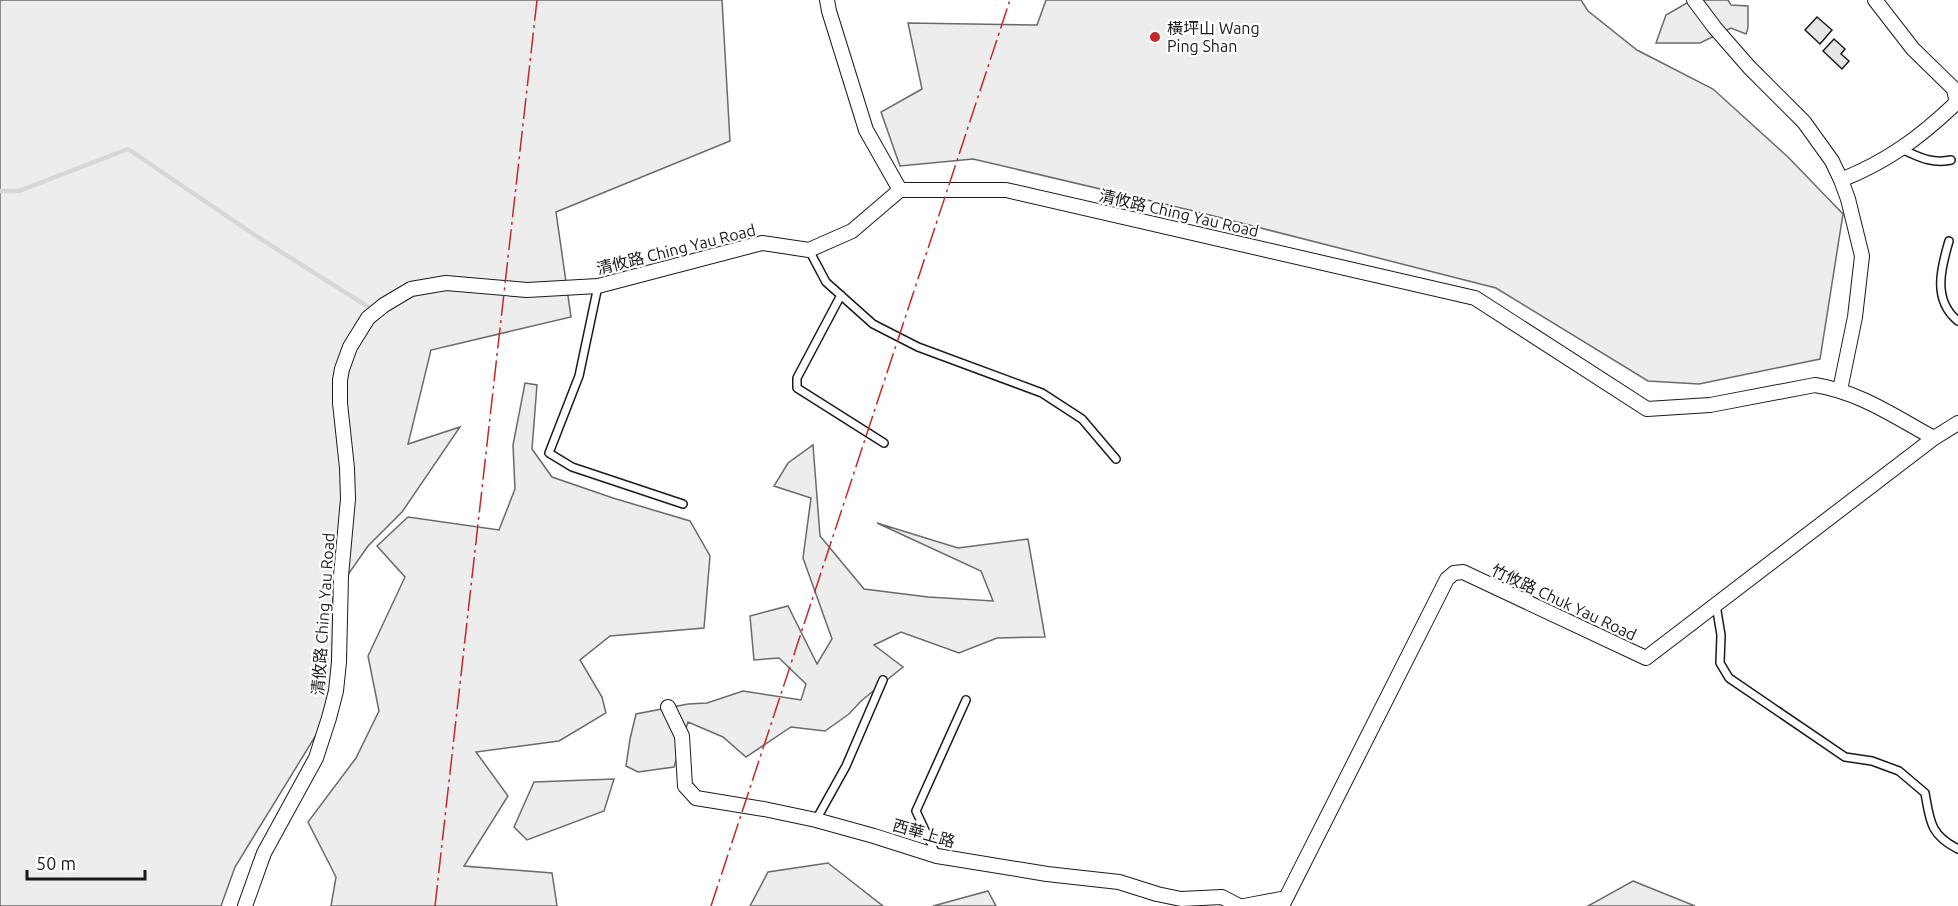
<svg xmlns="http://www.w3.org/2000/svg" width="1958" height="906" viewBox="0 0 1958 906" font-family="Ubuntu,'Noto Sans TC',sans-serif">
<style>
.built{fill:#ededed;stroke:#6a6a6a;stroke-width:1.5}
.lines{fill:none;stroke-linecap:round;stroke-linejoin:round}
.stream{stroke:#d7d7d7;stroke-width:4.5}
.building{fill:#e6e6e6;stroke:#1a1a1a;stroke-width:1.5}
.lane-casing{stroke:#1a1a1a;stroke-width:10}
.street-casing{stroke:#1a1a1a;stroke-width:16}
.lane{stroke:#fff;stroke-width:7}
.street{stroke:#fff;stroke-width:14}
.power{stroke:#c62828;stroke-width:1.5;stroke-dasharray:21 4.5 3 4.5;stroke-linecap:butt}
.poi-dot{fill:#c62828;stroke:#fff;stroke-width:2}
.labels{text-anchor:middle;stroke-width:4.5;stroke-linejoin:round;paint-order:stroke}
.poi-label{font-size:16px;fill:#1a1a1a;stroke:#fff;text-anchor:start}
.street-label{font-size:16px;fill:#1a1a1a;stroke:#fff}
</style>
<rect width="100%" height="100%" fill="#fff"/>
<path class="built" d="M0 0H722L730 141 556 212 571 317 431 350 408 444 460 427 402 512 368 546 333 596 332 709 235 867 221 906H0Z
M1046 0H1581L1588 11 1637 50 1713 89 1788 157 1843 214 1820 359 1699 384 1648 381 1496 288 1198 212 973 159 900 166 881 112 922 89 908 23 1037 25Z
M1692 0H1728L1731 5 1748 6V28L1746 34 1731 28 1700 43H1656L1666 15Z
M525 383 537 385 532 449 552 477 613 498 690 521 710 556 704 628 610 636 580 660 602 697 606 713 559 741 476 752 508 796 464 866 552 873 557 906H331L336 877 308 822 356 758 379 711 368 656 405 577 377 546 408 517 499 530 515 489 513 445Z
M813 445 820 536 864 589 928 597 993 601 981 571 877 523 958 548 1028 539 1045 637 997 638 959 653 901 632 874 645 903 667 861 701 849 714 825 731 791 727 746 757 723 737 688 722 674 767 638 772 626 766 630 739 636 714 688 704 707 703 743 691 801 700 806 684 779 658 754 660 750 616 788 606 817 664 832 639 803 558 811 498 774 486 788 463Z
M614 779 604 811 527 840 514 827 534 782Z
M828 863 883 906H750L768 872Z
M1633 881 1695 906H1588Z
M988 891 996 906H933Z"/>
<g class="lines">
<path class="stream" d="M0 191H19L128 149 256 236 373 310"/>
</g>
<path class="building" d="M1817 17 1832 30 1820 44 1805 30Z
M1834 39 1845 49 1841 54 1849 61 1842 69 1823 51Z"/>
<g class="lines">
<defs>
<path id="lane" d="M1901 149C1920 157 1930 164 1951 160
M1949 241C1941 268 1932 300 1958 321
M809 250 826 282 873 324 918 347 1042 393 1082 419 1116 459
M598 286 579 376 549 453 572 467 683 504
M841 295 797 378V388L884 443
M1716 605 1721 635 1720 663 1729 678 1845 757 1872 761 1899 771 1925 793C1930 821 1930 835 1958 849
M816 820 846 766 883 680
M936 854 916 811 966 700"/>
<path id="street" d="M827 0 829 11 866 130 900 190
M1694 0 1715 28 1749 67 1804 122 1832 161 1841 180 1848 199 1862 256 1855 317 1840 390
M1841 180C1888 161 1919 138 1955 104L1956 99 1954 89 1913 49 1875 0
M668 707 682 736 685 786 696 798 764 809 816 820 874 836 937 856 1047 874 1119 882 1157 894 1181 899 1222 897 1239 906
M245 906 264 853 316 758 329 718 336 691 339 662 341 576 348 499 347 468 340 403V380L342 369 350 347 368 318 384 305 411 289 446 283 527 290 598 286 762 243 809 250 852 231 900 190H1006L1475 298 1647 409 1710 405 1815 385C1860 392 1895 417 1934 438
M1244 906 1286 898
M1282 906 1447 579 1454 573 1463 572 1646 658 1934 438 1958 423"/>
</defs>
<use href="#lane" class="lane-casing"/>
<use href="#street" class="street-casing"/>
<use href="#lane" class="lane"/>
<use href="#street" class="street"/>
<path class="power" d="M435 906 537 0
M711 906 1010 0"/>
</g>
<circle class="poi-dot" cx="1155" cy="37" r="6"/>
<g class="labels">
<g class="poi-label">
<text x="1167" y="34">橫坪山 Wang<tspan x="1167" dy="18">Ping Shan</tspan></text>
</g>
<g class="street-label">
<text transform="translate(1179 213) rotate(13)" y="6">清攸路 Ching Yau Road</text>
<text transform="translate(676 249) rotate(-14)" y="6">清攸路 Ching Yau Road</text>
<text transform="translate(1564 602) rotate(25)" y="6">竹攸路 Chuk Yau Road</text>
<text transform="translate(323 614) rotate(-86)" y="6">清攸路 Ching Yau Road</text>
<text transform="translate(924 833) rotate(16)" y="6">西華上路</text>
</g>
</g>
<path d="M27 870v9h118v-9" fill="none" stroke="#1a1a1a" stroke-width="3"/>
<text x="36" y="870" font-size="18" fill="#1a1a1a" stroke="#ffffff" stroke-width="4.5" paint-order="stroke">50 m</text>
</svg>
